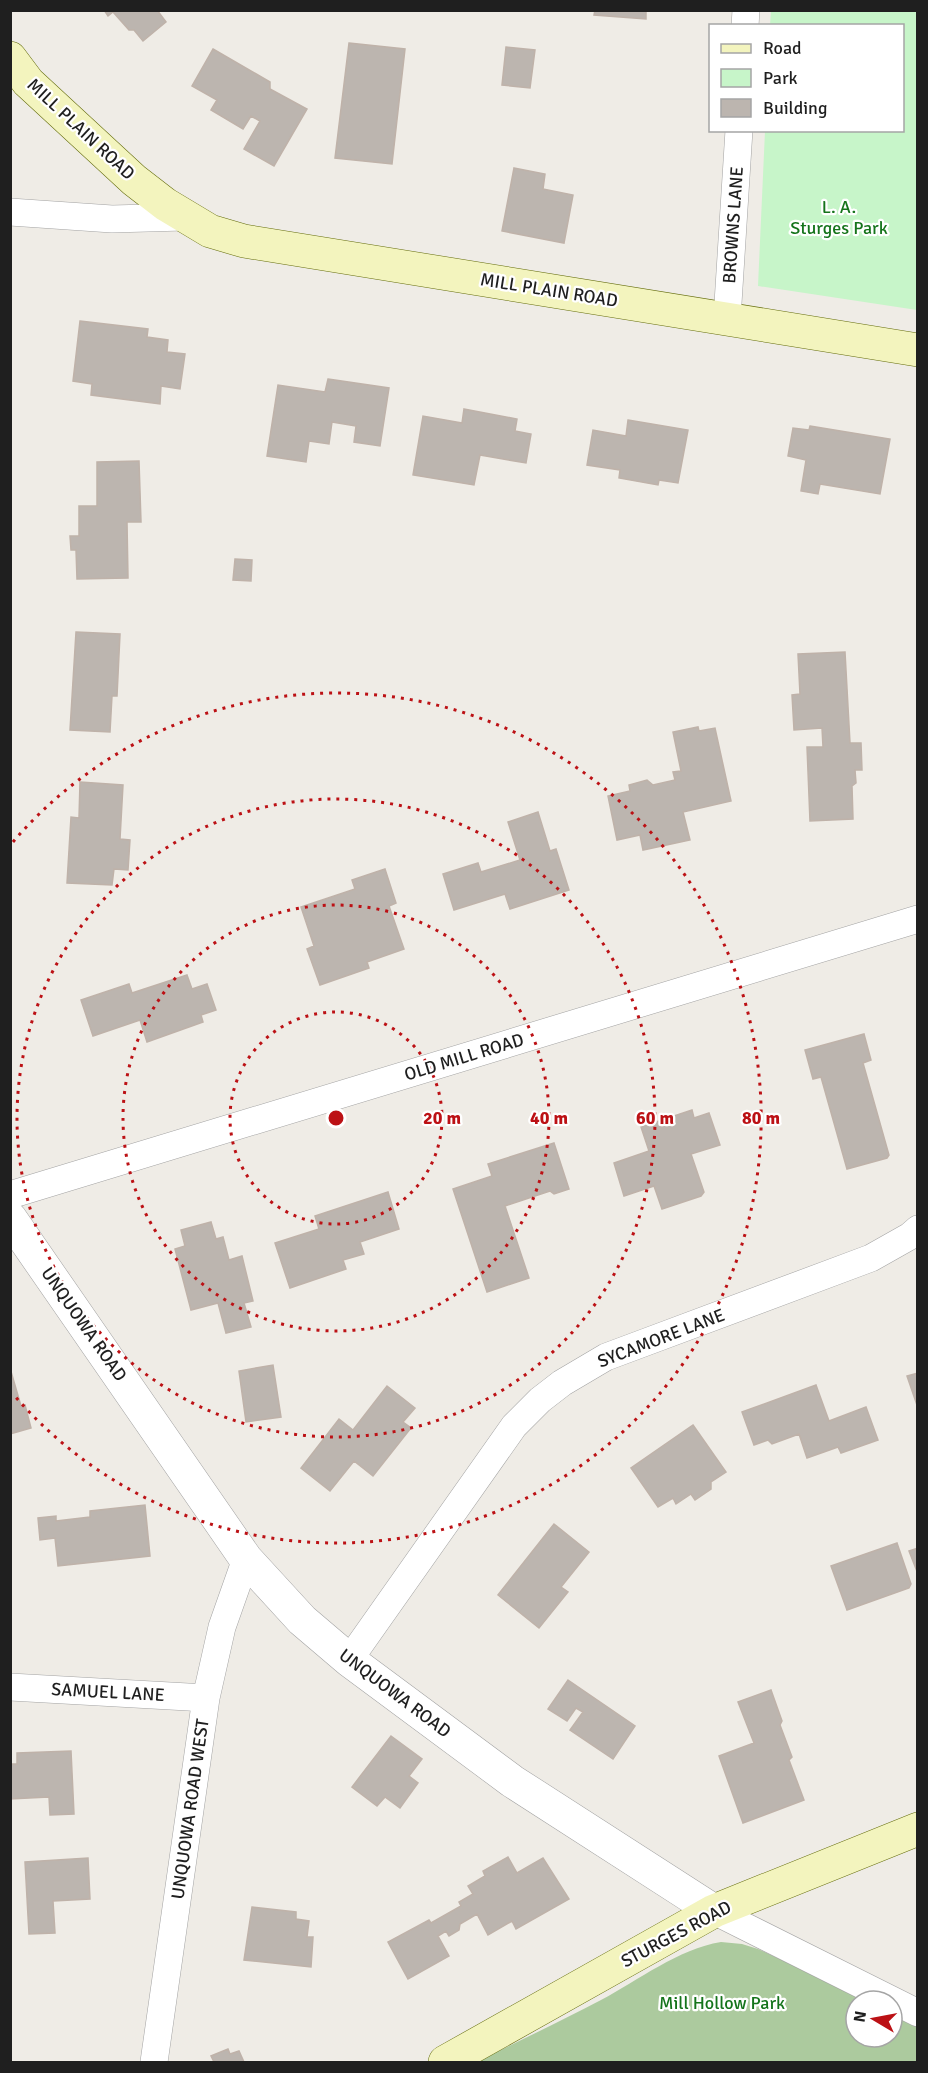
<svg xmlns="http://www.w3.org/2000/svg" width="928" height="2073" viewBox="0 0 928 2073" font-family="Signika,sans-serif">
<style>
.forest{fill:#acca9e}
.park{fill:#c7f5c9}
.building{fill:#bcb5af;stroke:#bfb2a9;stroke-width:1.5}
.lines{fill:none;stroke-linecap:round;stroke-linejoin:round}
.minor-casing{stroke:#a3a3a3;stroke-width:28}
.tertiary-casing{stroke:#a3a3a3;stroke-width:34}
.secondary-casing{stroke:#656d0e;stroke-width:34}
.minor{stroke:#fff;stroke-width:27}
.tertiary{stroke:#fff;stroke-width:33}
.secondary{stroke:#f3f4be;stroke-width:33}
.ring{fill:none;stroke:#bc1115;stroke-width:3;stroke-dasharray:3 6}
.labels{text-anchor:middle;stroke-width:4.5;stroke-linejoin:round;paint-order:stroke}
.street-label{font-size:18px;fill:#1f1f1f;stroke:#fff}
.park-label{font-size:18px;fill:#15741b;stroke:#fff}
.centre{fill:#bc1115;stroke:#fff;stroke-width:3}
.ring-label{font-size:18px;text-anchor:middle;font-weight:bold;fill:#bc1115;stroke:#fff;stroke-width:4.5;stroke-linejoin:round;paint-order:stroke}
</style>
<rect width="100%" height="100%" fill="#efece6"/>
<path class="forest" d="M721 1942 742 1944 758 1949 870 2001H856V2037H892V2011L917 2023V2062H476C517 2042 559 2022 601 2000 639 1980 678 1949 721 1942Z"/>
<path class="park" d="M771 11H917V310L758 286 765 131 902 130V26L770 25Z"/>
<path class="building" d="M104 10H157L166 22 143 41 134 30H129L113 12 108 16Z
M595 10H646V19L594 15Z
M349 43 405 49 392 164 335 158Z
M506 47 535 50 530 88 502 85Z
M213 49 270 82V89L307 109 274 166 244 149 260 121 251 116 243 129 211 110 217 100 192 86Z
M514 168 545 174 543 189 573 195 564 243 502 231Z
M80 321 148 329 147 337 168 340 167 352 185 354 180 389 161 386 160 404 91 395 92 384 73 381Z
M328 379 389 388 380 446 354 442 356 426 332 422 329 444 309 441 306 462 267 456 278 385 325 392Z
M464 409 517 419 515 431 531 434 526 463 480 455 474 485 413 475 423 416 462 423Z
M628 420 688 430 678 483 659 480 658 485 619 478 620 470 587 465 593 430 626 436Z
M810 426 890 439 880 494 820 484 818 494 801 491 806 460 788 456 793 428 809 430Z
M139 461 141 522H127L128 578 77 579 76 550H71L70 536H79V506H97V462Z
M235 559 252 560 251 581 233 580Z
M76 632 120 634 117 696H112L110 732 70 730Z
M845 652 850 743H861L862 770H855L856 783 852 786 853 819 810 821 807 747H823L822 728 794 730 792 695 800 694 798 654Z
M698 727 699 731 715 728 731 801 683 812 690 840 643 850 640 835 617 840 608 796 630 791 629 785 647 780 653 785 675 780 673 772 681 771 673 732Z
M80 782 123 785 120 839 130 840 128 870 114 869 112 885 67 883 71 817 79 818Z
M538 812 550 851 556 849 569 890 510 909 505 894 454 910 443 874 478 863 481 872 520 860 508 822Z
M385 869 396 903 389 906 404 949 367 962 369 968 320 985 307 949 314 946 301 907 355 889 352 880Z
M187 975 192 989 207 984 216 1010 201 1015 203 1022 147 1042 140 1020 93 1036 81 1000 129 984 132 993Z
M864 1034 871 1060 863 1063 889 1155 887 1158 847 1169 821 1077 813 1079 805 1050Z
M692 1110 694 1118 709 1113 720 1145 691 1154 704 1192 701 1196 662 1209 654 1186 624 1196 614 1163 649 1151 641 1127Z
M554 1143 569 1189 554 1194 550 1191 505 1206 529 1278 487 1292 453 1189 492 1176 488 1164Z
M388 1192 399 1229 360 1242 364 1254 343 1260 346 1269 290 1288 275 1243 319 1229 315 1216Z
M211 1222 216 1239 223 1237 229 1260 242 1256 253 1301 244 1303 251 1327 226 1333 218 1303 191 1310 175 1249 185 1246 181 1230Z
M273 1365 281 1417 246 1422 239 1371Z
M10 1368 21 1406 25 1405 31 1428 10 1434Z
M918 1373V1408L907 1376Z
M816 1385 829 1421 866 1407 878 1440 841 1453 838 1447 807 1458 799 1434 772 1444 768 1440 754 1445 742 1412Z
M387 1386 415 1408 403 1422 411 1428 373 1476 354 1461 330 1491 301 1468 339 1419 353 1430Z
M693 1425 726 1472 711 1482V1489L695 1500 691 1494 676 1504 673 1498 658 1507 631 1468Z
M145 1505 150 1556 58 1566 55 1538 40 1540 38 1518 56 1516V1521L90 1517V1511Z
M554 1524 589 1552 561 1587 568 1592 539 1628 498 1595Z
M897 1543 911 1584 909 1588 847 1610 831 1566Z
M918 1548V1574L909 1551Z
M568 1680 635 1726 613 1759 570 1730 583 1712 576 1708 567 1721 548 1709Z
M771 1690 782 1721 780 1725 792 1757 789 1760 804 1800 743 1823 719 1756 754 1743 738 1702Z
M391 1736 422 1759 409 1776 418 1783 400 1808 385 1797 377 1806 352 1787Z
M71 1751 74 1814 50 1815 49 1797 10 1799V1764H17V1753Z
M508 1857 517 1873 543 1858 569 1899 516 1929 512 1921 488 1935 477 1914 460 1924 459 1930 449 1936 446 1931 438 1936 449 1956 408 1979 388 1942 429 1920 431 1923 461 1906 459 1902 473 1894 468 1886 485 1876 483 1871Z
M88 1858 90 1899 53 1901 55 1933 29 1934 25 1862Z
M252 1907 296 1912V1919L309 1921 307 1937H313L311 1967 244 1960Z
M228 2049 230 2054 239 2051 244 2062H212H214L211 2056Z"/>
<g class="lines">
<defs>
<path id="minor" d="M745 26 746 10
M10 212 112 219 184 217
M727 319 739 130
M10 1195 918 919
M349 1660 514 1426 540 1400 562 1383 606 1357 871 1258 910 1236 918 1229
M10 1687 206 1698
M714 1911 918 2013
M154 2062 206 1698 222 1627 246 1559"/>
<path id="tertiary" d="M10 1218 246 1559 302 1620 349 1660 512 1781 714 1911"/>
<path id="secondary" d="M10 58 28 82 134 180 165 204 210 231 244 241 918 350
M445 2062 714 1911 918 1829"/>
</defs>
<use href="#minor" class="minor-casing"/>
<use href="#tertiary" class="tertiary-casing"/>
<use href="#secondary" class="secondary-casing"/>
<use href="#minor" class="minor"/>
<use href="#tertiary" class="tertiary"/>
<use href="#secondary" class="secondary"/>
</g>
<g class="ring">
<circle cx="336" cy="1118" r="106"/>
<circle cx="336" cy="1118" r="213"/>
<circle cx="336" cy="1118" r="319"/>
<path d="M13 842A425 425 0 1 1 13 1394"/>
</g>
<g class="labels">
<g class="street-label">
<text transform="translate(81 129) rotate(43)" y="6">MILL PLAIN ROAD</text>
<text transform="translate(733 225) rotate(-86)" y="6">BROWNS LANE</text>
<text transform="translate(549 290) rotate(9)" y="6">MILL PLAIN ROAD</text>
<text transform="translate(464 1057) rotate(-17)" y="6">OLD MILL ROAD</text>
<text transform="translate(84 1324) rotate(55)" y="6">UNQUOWA ROAD</text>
<text transform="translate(661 1338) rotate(-21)" y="6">SYCAMORE LANE</text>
<text transform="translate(108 1692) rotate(3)" y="6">SAMUEL LANE</text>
<text transform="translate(395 1693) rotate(37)" y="6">UNQUOWA ROAD</text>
<text transform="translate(190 1809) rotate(-82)" y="6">UNQUOWA ROAD WEST</text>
<text transform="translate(676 1934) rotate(-28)" y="6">STURGES ROAD</text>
</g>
<g class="park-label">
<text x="839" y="213">L. A.<tspan x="839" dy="21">Sturges Park</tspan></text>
<text x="722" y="2009">Mill Hollow Park</text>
</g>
</g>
<circle cx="336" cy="1118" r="9" class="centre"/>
<g class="ring-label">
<text x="442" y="1124">20 m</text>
<text x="549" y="1124">40 m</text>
<text x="655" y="1124">60 m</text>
<text x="761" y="1124">80 m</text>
</g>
<rect width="928" height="2073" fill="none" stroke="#1f1f1f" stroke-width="24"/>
<rect x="709" y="24" width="195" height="108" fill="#ffffff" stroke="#a5a5a5" stroke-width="1.5"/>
<rect x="721" y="44" width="30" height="9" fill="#f3f4be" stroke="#a5a5a5" stroke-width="1.5"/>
<text x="763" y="54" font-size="18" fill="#1f1f1f">Road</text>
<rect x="721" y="69" width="30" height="18" fill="#c7f5c9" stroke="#a5a5a5" stroke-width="1.5"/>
<text x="763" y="84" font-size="18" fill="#1f1f1f">Park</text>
<rect x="721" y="99" width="30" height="18" fill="#bcb5af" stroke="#a5a5a5" stroke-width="1.5"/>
<text x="763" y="114" font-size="18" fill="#1f1f1f">Building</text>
<g transform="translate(874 2019) rotate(280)"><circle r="28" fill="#ffffff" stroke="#a5a5a5" stroke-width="1.5"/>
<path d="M0-4.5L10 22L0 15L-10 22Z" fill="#bc1115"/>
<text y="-9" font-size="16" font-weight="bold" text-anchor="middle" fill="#1f1f1f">N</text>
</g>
</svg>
